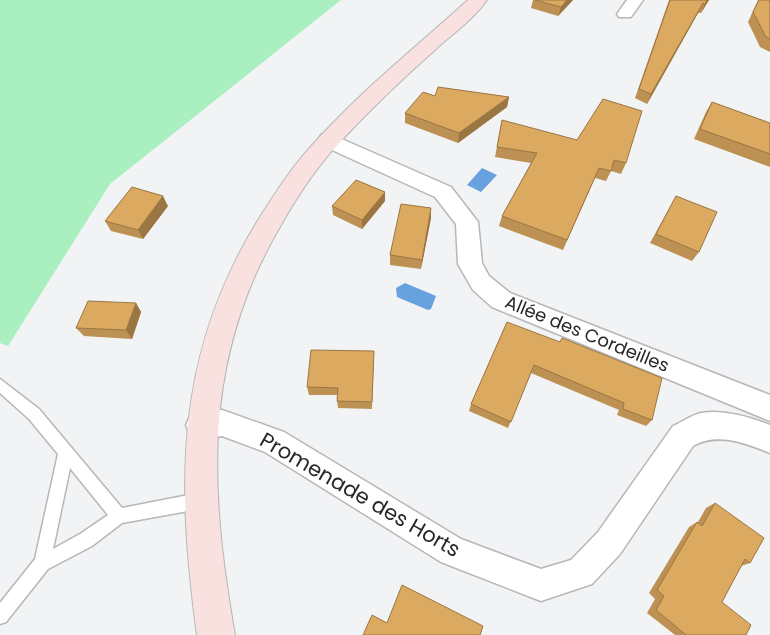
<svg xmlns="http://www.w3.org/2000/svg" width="770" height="635" viewBox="0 0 770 635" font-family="Poppins,sans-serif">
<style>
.green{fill:#aaefc0}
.water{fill:#67a1de}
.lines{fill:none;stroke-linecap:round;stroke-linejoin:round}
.lane-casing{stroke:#b6b7b9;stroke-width:3}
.street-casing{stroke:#b6b7b9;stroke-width:3}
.secondary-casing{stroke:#b6b7b9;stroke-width:2}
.lane{fill:#fff;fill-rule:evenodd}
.street{fill:#fff;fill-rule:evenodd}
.secondary{fill:#f8e1de;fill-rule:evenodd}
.wall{fill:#bd9153}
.shaded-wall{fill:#9a7643}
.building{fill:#dca960;stroke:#9a7643}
.labels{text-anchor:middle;stroke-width:4;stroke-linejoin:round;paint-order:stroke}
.street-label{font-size:18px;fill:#282828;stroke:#fff}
.near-street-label{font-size:21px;fill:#282828;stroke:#fff}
</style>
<rect width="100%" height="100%" fill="#f2f3f5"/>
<path class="green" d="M0 0H341L110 184 8 346 0 343Z"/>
<path class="water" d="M482 168 497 175 481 192 467 185Z
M405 283 436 296 431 309 428 310 397 297 396 288Z"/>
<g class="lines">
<defs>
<path id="lane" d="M0 379 39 409 122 508 199 493 204 496 207 501 204 506 199 509 122 523 92 546 48 569 6 622 0 624V603L35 559 58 454 29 419 0 393ZM70 468 108 515 80 534 53 549Z"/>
<path id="street" d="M627 0H643L631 17H619L617 14Z
M328 133 451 187 478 222 482 263 489 276 510 293 770 395V421L492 307 473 290 458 264 456 224 435 197 321 145 318 140 321 135Z
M222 410 284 432 461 539 541 569 571 560 598 532 673 426C682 422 692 415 701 413 723 409 750 417 770 425V453C745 443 718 432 693 446L620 554 592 584 541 601 441 562 265 452 222 436 200 438 190 434 186 425 190 416 200 412Z"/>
<path id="secondary" d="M468 0H487C474 19 452 34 435 50 402 79 370 110 340 142 317 166 298 195 281 225 202 359 209 487 235 635H197C176 481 175 353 260 217 277 190 294 164 316 141 362 90 417 46 468 0Z"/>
</defs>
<use href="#lane" class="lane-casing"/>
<use href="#street" class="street-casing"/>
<use href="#secondary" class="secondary-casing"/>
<use href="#lane" class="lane"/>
<use href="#street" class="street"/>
<use href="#secondary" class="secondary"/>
</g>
<path class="wall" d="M533 0H573L558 16 531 8Z
M669 0H709L701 13H698L647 104 635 98Z
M758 0H770V52L760 47 748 22Z
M435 96 509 97 507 107 458 143 405 123V113Z
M712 102 770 123V167L694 139 706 112Z
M502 120 626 163 621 174 611 171 606 181 595 178 563 250 499 226 502 216 531 163 495 157Z
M676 196 699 252 692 261 650 243Z
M385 201 362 229 333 215 332 206Z
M168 206 143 239 111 231 105 221Z
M431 208V218L421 269 390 265V255Z
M136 303 141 312 132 339 84 336 76 328Z
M507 322 652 420 646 426 617 415 619 410 531 373 508 428 469 411 471 404Z
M374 351 372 409 338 408 337 401 338 395H309L307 387Z
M715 503 750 563 741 566 722 602 746 635H675L647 613 655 599 649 593 689 527 697 522H698L706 508Z"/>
<path class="shaded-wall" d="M567 0H573L558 16 561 7Z
M707 0H709L701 13 705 4Z
M703 3 698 13 647 104 651 94Z
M509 97 507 107 458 143 459 133Z
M385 192V201L362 229V220Z
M163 196 168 206 143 239 138 230Z
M431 208V218L421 269 422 260Z
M136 303 141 312 132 339 126 330Z"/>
<path class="building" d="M535 0H567L561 7Z
M670 0H707L705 4 703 3 651 94 639 89Z
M759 0H770V39L766 37 753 12Z
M438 87 509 97 459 133 405 113 423 92 435 96Z
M603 99 642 111 626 163 614 160 611 171 599 168 567 240 502 216 537 153 497 147 502 120 577 140Z
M712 102 770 123V154L700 129Z
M356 180 385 192 362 220 332 206Z
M132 187 163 196 138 230 105 221Z
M676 196 717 212 699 252 656 234Z
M401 204 431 208 422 260 390 255Z
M88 301 136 303 126 330 76 328Z
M507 322 560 342 562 338 662 378 652 420 623 409 624 403 534 365 511 422 471 404Z
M311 350 374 351 372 402 337 401 338 388 307 387Z
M715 503 764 538 750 563 745 559 722 602 751 625 746 635H686L656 610 664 596 657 590 697 522 702 526Z
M402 585 483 626 480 635H363L372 615 387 623Z"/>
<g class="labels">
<g class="street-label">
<text transform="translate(587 334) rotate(22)" y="6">Allée des Cordeilles</text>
</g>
<g class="near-street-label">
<text transform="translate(360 495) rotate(30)" y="7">Promenade des Horts</text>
</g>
</g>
</svg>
